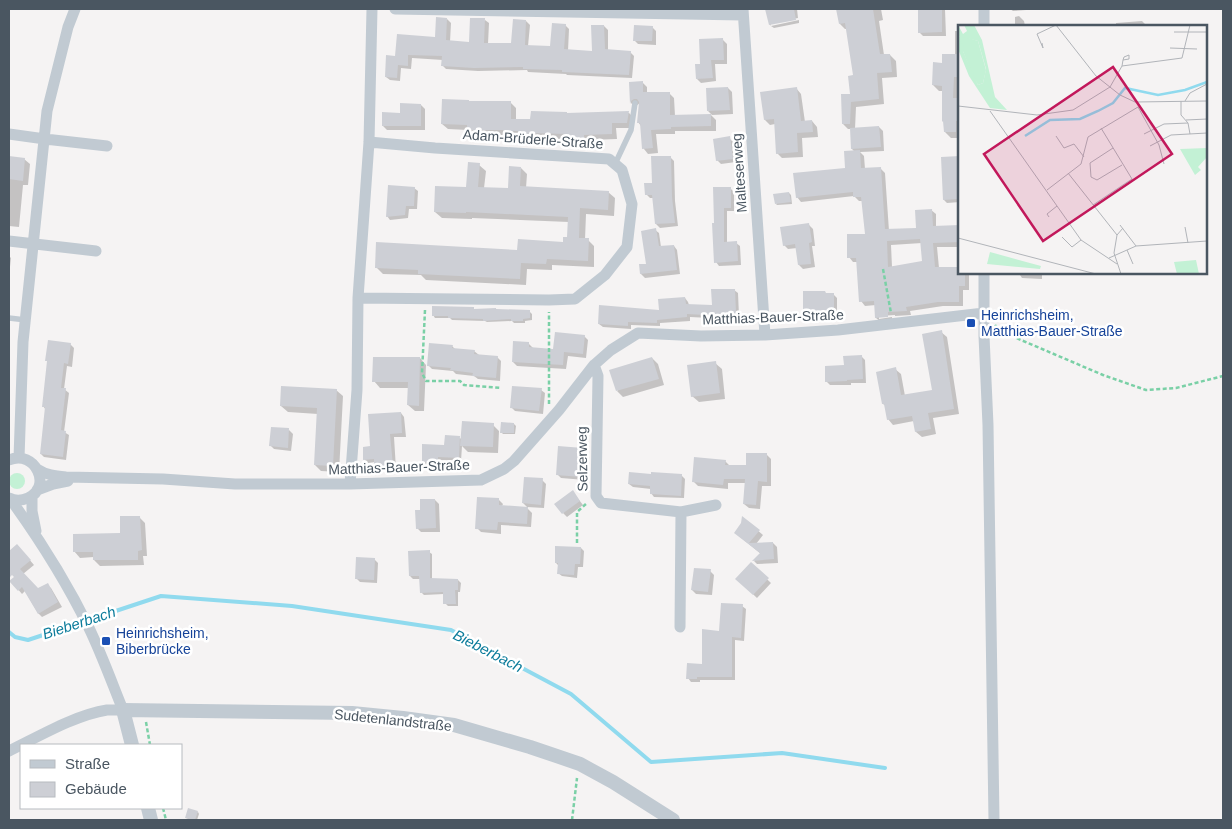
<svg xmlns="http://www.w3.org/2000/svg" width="1232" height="829" viewBox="0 0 1232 829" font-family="Helvetica,sans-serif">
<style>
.green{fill:#c3f1d5}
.shadow{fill:#0003;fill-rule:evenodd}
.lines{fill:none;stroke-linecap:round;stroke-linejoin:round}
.stream{stroke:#90daee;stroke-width:4}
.building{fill:#cdcfd5;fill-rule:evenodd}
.path{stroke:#7ad0a6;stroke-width:2.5;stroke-dasharray:4 2.5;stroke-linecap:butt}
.service{stroke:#c1cad2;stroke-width:5.5}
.minor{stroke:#c1cad2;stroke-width:11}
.tertiary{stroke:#c1cad2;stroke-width:14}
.transit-dot{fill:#1a4fb4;stroke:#fff;stroke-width:2}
.labels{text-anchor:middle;stroke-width:5;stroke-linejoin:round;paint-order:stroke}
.street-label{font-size:14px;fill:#4a5661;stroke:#fff}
.transit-label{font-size:14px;fill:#164399;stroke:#fff;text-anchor:start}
.water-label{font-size:15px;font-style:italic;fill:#0c7c9b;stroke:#fff}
.inset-river{fill:none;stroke:#90daee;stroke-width:2.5}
.inset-road{fill:none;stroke:#b1b4b9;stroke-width:1}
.view{fill:#c2185b;fill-opacity:0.15;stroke:#c2185b;stroke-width:2.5}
.inset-edge{fill:none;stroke:#4a5661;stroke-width:2.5}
</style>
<rect width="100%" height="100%" fill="#f5f3f3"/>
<path class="green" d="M9 481a8 8 0 1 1 16 0a8 8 0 1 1-16 0Z"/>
<path class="shadow" d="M767 9H797L798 18 771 23V26L770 24Z
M837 9H881L883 20 879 21 884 55H890L896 61 897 77 882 78 884 104 856 107 855 129 879 127 883 131 884 151 860 152 864 156 865 169 880 168 885 173 889 231 917 229 931 210 936 214V227L960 226V247H937L939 268 960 272 969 273V290H963V306H943L910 311 911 315 895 316V315L879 316V319L892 317V321L881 322 876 318V305L865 306 861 301 857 262H853L849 257 866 235 863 201H859L854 196 801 202 797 197 846 169 855 152 852 149 851 129H848L843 124 851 95 854 76 847 29H845L840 24ZM922 243 923 262 892 267 891 245Z
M919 9H945L946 36H923L919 32Z
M1010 9H1040L1013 11Z
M1019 16 1024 21 1025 26H1011L1015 25V17Z
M447 19 451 23 450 42 470 43 485 20 489 23 488 44H512L526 21 530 25 528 46 552 47 565 25 569 29 568 51 593 52 604 26 608 30V51L630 52 634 56 632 78 567 75 566 74 528 72 527 70 478 71 446 69 442 65 443 60 412 58 411 69 401 68 400 81 390 80 386 77 396 57 436 38Z
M799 20V23L774 28 771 26Z
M1142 21 1147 26H1116V23Z
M652 27 656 31V45L638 44 634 40Z
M955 31H960V138H951L945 132 943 91H939L933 85 943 64 955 55Z
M723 40 727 44V64H715L716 81 701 83 697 79 701 65Z
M642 82 647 87V94L669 93 674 98 675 116 711 115 716 120V131H675V134H656L658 153 648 154 644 149 641 126 638 122 641 102 635 107 631 103 630 83Z
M728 88 732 92 733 114 712 115 708 111Z
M796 88 801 94 805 122 812 121 817 127 818 137 802 138 803 157 782 158 777 153 775 124 770 125 765 120 762 93Z
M510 102 516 108V120H532L567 113H629L634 118 632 128H616L617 139 589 140V145H574L569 139 533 138V142H525L519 136H513L512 135H474L468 130 448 129 442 124Z
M421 105 425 109V130H387L383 126 401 114Z
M729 138 733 142 736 162 721 164 717 160Z
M670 157 674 161 675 201 678 226 660 228 656 224 654 198H650L646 194Z
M9 158 24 159 30 164 28 185H23L19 227 9 226Z
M960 158V202L947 203 944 200Z
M479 165 486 171 484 188 509 190 521 168 527 174 526 188 608 192 615 198 614 216 586 214 585 240H588L594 246V267L552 265V270L527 269 526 285 426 280 421 275 383 274 376 267 519 251 564 243 569 239V222L472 218V219L442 218 435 212 467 188Z
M414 188 418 191 417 209H409L408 218 390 220 387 216Z
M730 188 734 192V211H727V243H736L740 246 741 265 719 266 716 262 715 224Z
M789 193 791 195 792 204 777 205 776 204Z
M809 225 813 229 815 246H812L815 267 803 269 799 265 797 248 788 249 784 245Z
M655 230 659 233 661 247 674 246 677 250 680 274 645 278 641 274 640 265H647Z
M9 256 11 258 9 276Z
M1018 272H1042V279L1022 278Z
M734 290 738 293 739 316 710 318 690 317V321L660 323V326L631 325V329L603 327 599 324 660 311 685 298 688 302 689 305 713 306Z
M827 294H833L837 298V320H808L804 316Z
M473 308 475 310 529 311 532 314V320L525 321V323H514L512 321 487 322 485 321 452 320 450 318H435L433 315Z
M941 332 947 337 959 414 933 418 936 434 922 437 916 432 914 421 893 425 888 419 886 406 883 404 895 369 901 374 905 396 933 391Z
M584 336 588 340 586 358 568 356 566 369 517 366 513 362 529 344 533 348 554 350Z
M70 344 74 348 72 367 67 366 64 389 69 393 64 432 69 435 66 460 44 457 41 454 46 410 43 406Z
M452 346 455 349 474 351 479 355 497 357 501 361 500 381 478 379 474 376 456 374 453 371 432 369 428 365Z
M861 356 865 360 866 383H851V385H830L826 381 845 367Z
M420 358 426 365 424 411H415L408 405 409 388H380L374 381Z
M652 358 658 364 664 385 623 397 617 391Z
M715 363 722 369 725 399 699 402 692 396Z
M336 390 343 396 339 472 321 471 315 465 318 414 288 412 281 406Z
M541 390 545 393 543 414 515 411 511 407Z
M401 413 404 417 406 437H394L396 469 379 470 376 466 375 462 368 463 364 459 371 448Z
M514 424 516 426 515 434H503L501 432Z
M493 425 499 431 498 453 468 452 462 446 461 461 441 460V465H426L423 462 460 438 462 440Z
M289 430 293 434 291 451 274 449 270 445Z
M582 449 586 453 585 480 561 478 557 474Z
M767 455 771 459V486H762L760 509 749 508 744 504 746 483H728V489L698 486 694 482 725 461 730 466 747 467Z
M681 475 685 479 684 498 654 497 651 493V489L633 487 629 484Z
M542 480 546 484 544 508 527 507 523 503Z
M576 496 583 505 567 517 563 513Z
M435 500 439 504 440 532H421L417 528Z
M499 500 503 504 502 506 528 509 532 513 531 527 501 525V534L481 532 477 528Z
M139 517 145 523 147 556H143L144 565 100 566 94 560V557L80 558 74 551 121 535Z
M743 518 763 535 756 544 773 543 777 547 778 563 757 564 754 561 761 554 739 536Z
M17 545 34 565 23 574 38 590 47 585 51 588 62 607 42 617 38 613 25 591 22 594 11 581 15 577 9 569V552Z
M581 548 584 551 583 567H578L577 578 562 576 558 573 559 566 556 563Z
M429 552 432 554V579L458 580 461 583 460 592H458V606H448L445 603 444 594 424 595 421 592V579H413L410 576Z
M374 559 378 563 377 583 360 582 356 578Z
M751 564 771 583 757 598 737 579Z
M710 571 714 575 712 595 696 594 692 590Z
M742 606 746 609 744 641 735 640V680H700V682H691L688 678 703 666 720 632Z
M198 812 199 814 197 820H191L186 818Z"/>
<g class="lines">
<path class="stream" d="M9 632 15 637 28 640 161 596 292 606 451 630 571 694 651 762 782 753 885 768"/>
</g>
<path class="building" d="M765 9H794L796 20 769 25Z
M836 9H873L880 54H890L892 72 877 73 879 99 851 102 850 124H842L841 94H850L848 76 853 75 845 23 839 24Z
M918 9H942V32L918 33Z
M436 17 447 18 446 40 469 42 470 18H485L484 43H511L513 19 526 20 525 45 550 46 552 23 566 24 564 49 592 51 591 25H604L605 49 631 51 629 75 562 72V70L523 69V67L474 68 441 66 442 56 408 55V66L398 65 397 78 385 77 386 55 395 56 397 34 435 37Z
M634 25 653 26 652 41H633Z
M723 38 724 60H711L713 78 696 79 695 64H700L699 39Z
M942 54H960V77H954L953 98H960V121H956V132H944L943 121 942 122V86L932 85 933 62 942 63Z
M643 81V92H670V115L711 114V126L671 127V129L651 130 653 148 642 149 640 123H637L639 102 637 99H634L631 101 630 104 629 82Z
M728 87 730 110 707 111 706 88Z
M797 87 801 121 812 120 813 132 797 133 798 152 776 154 774 119 764 120 760 92Z
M442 99 469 100V101H511V119H530L531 111 567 112V113L629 111 627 123H612V134L584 135V140H568V134L528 133V137H518V131H507V130H467V125L441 124Z
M400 103 421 104V126H382V112L400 113Z
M879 126 881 147 851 149 850 128Z
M730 136 733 159 716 161 713 139Z
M860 150 861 168 881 167 885 229 916 228 915 210 932 209 933 226 960 225V242L933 243 935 267H960V272H965V286H959V302H938L906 307 907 311 888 312V317L875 318 874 301 859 302 856 258H847V234H865L861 197H853V192L796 198 793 173 845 168 844 151ZM920 239 922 261 888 267 887 241Z
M9 156 25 158 23 181 9 179Z
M651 156H671L672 197 675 223 655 224 652 195H645L644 183H652Z
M960 156V187H958V199L943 200 941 157Z
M468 162 480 163 478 187 508 188 509 166 521 167 520 186 609 191 608 210 580 208 579 238H589L588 261 547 259 546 264 521 263 520 279 418 274V270L375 268 376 242 517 250 518 239 563 242V237H567L568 217 466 212V213L434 212 435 186 466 187Z
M388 185 415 187 414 206H406L405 215 386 217Z
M713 187H731V208H724V242L737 241 738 261 714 263 712 223H714Z
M789 192 791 202 775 204 773 194Z
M809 223 812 242 809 243 811 264 798 265 795 244 783 246 780 227Z
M656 228 659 246 674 245 677 270 640 274 639 264H646L641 231Z
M711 289H735L736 313 705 315 687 314V317L657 320V323L628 322V326L598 324 599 305 659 310 658 299 685 297 686 304 712 305Z
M803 291H825L826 293H834V316H803Z
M432 306 474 307V309L496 308V309L530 310V318L523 319V321H511V319L483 321V319L448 318V316H432Z
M942 330 954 409 928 413 931 429 915 432 912 416 887 420 884 404H882L876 372 896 367 901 395 932 390 922 334Z
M555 332 585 335 583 354 564 352 563 365 512 362 513 341 529 342V347L553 349Z
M48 340 71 343 68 364 64 363 61 388H66L61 430 66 431 63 457 40 454 45 407H42L47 361H45Z
M429 343 453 345 452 348 475 350 474 354 498 356 496 378 472 376 473 373 450 370 451 368 427 366Z
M862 355 863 379 847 380V381L825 382V366L844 365 843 356Z
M373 357H420L419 406 407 405 408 382H372Z
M652 357 659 379 616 391 609 370Z
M716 361 720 393 691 397 687 365Z
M281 386 337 389 333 466 314 465 317 408 280 406Z
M512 386 542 388 539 411 510 408Z
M401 412 402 433 390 434 393 466 374 467V459L363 460V447L370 446 368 414Z
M462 421 494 423 493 447 460 446Z
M501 422 514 423V433H500Z
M271 427 289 428 288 448 269 446Z
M445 435 460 436 459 458 438 457V463L422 462V444L444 445Z
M558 446 583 448 581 477 556 475Z
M746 453H767V482L758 481 756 505 743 504 745 479H724L723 485 692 482 694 457 726 460 725 465H746Z
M629 472 651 474V472L682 474 681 496 650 494V486L628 484Z
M524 477 543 478 541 505 522 503Z
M573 490 580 501 562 514 554 504Z
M477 497 499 498V505L528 507 527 524 498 522 497 530 475 529Z
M420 499H435L436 528 416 529 415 510H420Z
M120 516H140L142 550 138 551V560H93V552H73V534L120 533Z
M742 516 760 530 749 543 773 542 774 559 752 561 760 553 734 533 741 523Z
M17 544 31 560 20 569 38 588 48 583 58 602 38 614 22 587 18 591 9 581 14 577 12 575 9 578V551Z
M555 546 581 547 580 564H575L574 575 557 574 558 563H555Z
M430 550V578L458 579V590H455L456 604H443V592L420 593 419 576H409L408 551Z
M356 557 375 558 374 580 355 579Z
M751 562 769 578 753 595 735 579Z
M694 568 711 569 708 592 691 590Z
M721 603 743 604 741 638 732 637V677H697V679H686L687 663 702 664V629L719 631Z
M188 808 198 811 195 820 185 818Z"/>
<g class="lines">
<path class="path" d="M883 269 891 313
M425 310 422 373 426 381H460L464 385 501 388
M995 325 999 330 1021 340 1103 375 1146 390 1176 388 1223 376
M549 404V312
M577 543V512L587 503
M146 722 150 745
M163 808 166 820
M572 820 577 778"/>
<path class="service" d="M615 164 631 130 635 103
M9 318 26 320"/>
<path class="minor" d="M395 9 743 15
M743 9 765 335
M984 9V26
M9 134 45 139 107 146
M9 241 96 251
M984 272V336L988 425 994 820
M358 298 549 300 575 299 605 275 627 247 632 204 622 170 609 159 435 148 369 142
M594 365 598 376 596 496 601 503 681 512 680 627
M19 458 23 342 47 111 68 27 75 9
M9 460C35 449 53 487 28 498 21 501 15 501 9 498
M37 469C46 475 55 476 66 477L163 479 235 484H350L481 480 504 469 514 461 559 410 594 365 611 350 638 333 701 336 765 335 838 330 984 313
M350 484 357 390 358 298 369 142 372 9
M37 490 53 484 68 481
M32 496V511L36 531
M681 512 716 505
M9 751C38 737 75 715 107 710 112 710 118 710 123 710 112 683 102 655 89 628 67 583 40 540 11 500"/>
<path class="tertiary" d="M132 745 123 710 352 713 403 718 454 725 530 747 580 764 613 782 673 820
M148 808 151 820"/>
</g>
<g class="transit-dot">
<rect x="966" y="318" width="10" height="10" rx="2.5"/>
<rect x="101" y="636" width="10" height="10" rx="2.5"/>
</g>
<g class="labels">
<g class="street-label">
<text transform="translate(533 139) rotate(4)" y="5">Adam-Brüderle-Straße</text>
<text transform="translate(739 173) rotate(-94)" y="5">Malteserweg</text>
<text transform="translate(773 317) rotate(-2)" y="5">Matthias-Bauer-Straße</text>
<text transform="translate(582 459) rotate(-91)" y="5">Selzerweg</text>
<text transform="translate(399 467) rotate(-2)" y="5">Matthias-Bauer-Straße</text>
<text transform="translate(393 720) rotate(6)" y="5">Sudetenlandstraße</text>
</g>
<g class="transit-label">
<text x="981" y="320">Heinrichsheim,<tspan x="981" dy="16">Matthias-Bauer-Straße</tspan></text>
<text x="116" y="638">Heinrichsheim,<tspan x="116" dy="16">Biberbrücke</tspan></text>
</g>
<g class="water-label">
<text transform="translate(79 623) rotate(-18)" y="5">Bieberbach</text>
<text transform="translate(488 651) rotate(27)" y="5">Bieberbach</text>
</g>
</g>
<g transform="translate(958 25)">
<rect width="249" height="249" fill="#f5f3f3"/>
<path d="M2 10 20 16 28 45 25 58 20 60 15 51 0 14ZM249 123V132L240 142 243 145 237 150 222 124ZM32 227 83 241 82 244 29 239Z" fill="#c3f1d5"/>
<path d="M0 0 5 9 9 6 6 0H16L24 15 37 72 49 85 32 83 11 51 0 24V14L6 21 5 26 20 60 25 58 28 44 20 16 0 11ZM238 235 241 249H219L216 237Z" fill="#c3f1d5"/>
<path class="inset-river" d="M67 111 92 95 122 94 140 86 155 78 167 63 200 70 227 65 249 57"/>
<path class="inset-road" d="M98 0 138 51 162 70 177 77 249 76M216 7H249M84 18 85 23 79 9 98 0M212 23 239 24M164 41 165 35 166 32 171 30V34L165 35M223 76V90L230 98 232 109M227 76 232 68 249 59M0 81 79 90 115 85 152 62 164 41 224 33 232 0M180 82 201 120 206 139M32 86 123 215 159 239M228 95 249 94M186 109 206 99 230 98M98 111 106 123 116 119 126 132M192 121 213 110 249 108M155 123 132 138 133 152 139 155 164 140M110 148 159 210M89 165 123 139 130 112 180 82M135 180 174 154 143 103M91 192 89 189 99 181M162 200 178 221M227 202 230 218M104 212 114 222 123 215M0 213 138 249M169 225 175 239M151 233 178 221 249 216M163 249 156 228 159 210 165 203"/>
<path class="view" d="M155 42 214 129 85 216 26 129Z"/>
<rect width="249" height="249" class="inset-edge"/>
</g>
<rect width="1232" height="829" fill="none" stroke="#4a5661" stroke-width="20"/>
<rect x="20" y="744" width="162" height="65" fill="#ffffff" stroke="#b7bbc0"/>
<rect x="30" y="760" width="25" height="8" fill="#c1cad2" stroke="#b7bbc0"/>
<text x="65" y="769" font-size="15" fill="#4a5661">Straße</text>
<rect x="30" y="782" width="25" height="15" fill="#cdcfd5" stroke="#b7bbc0"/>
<text x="65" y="794" font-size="15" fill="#4a5661">Gebäude</text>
</svg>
